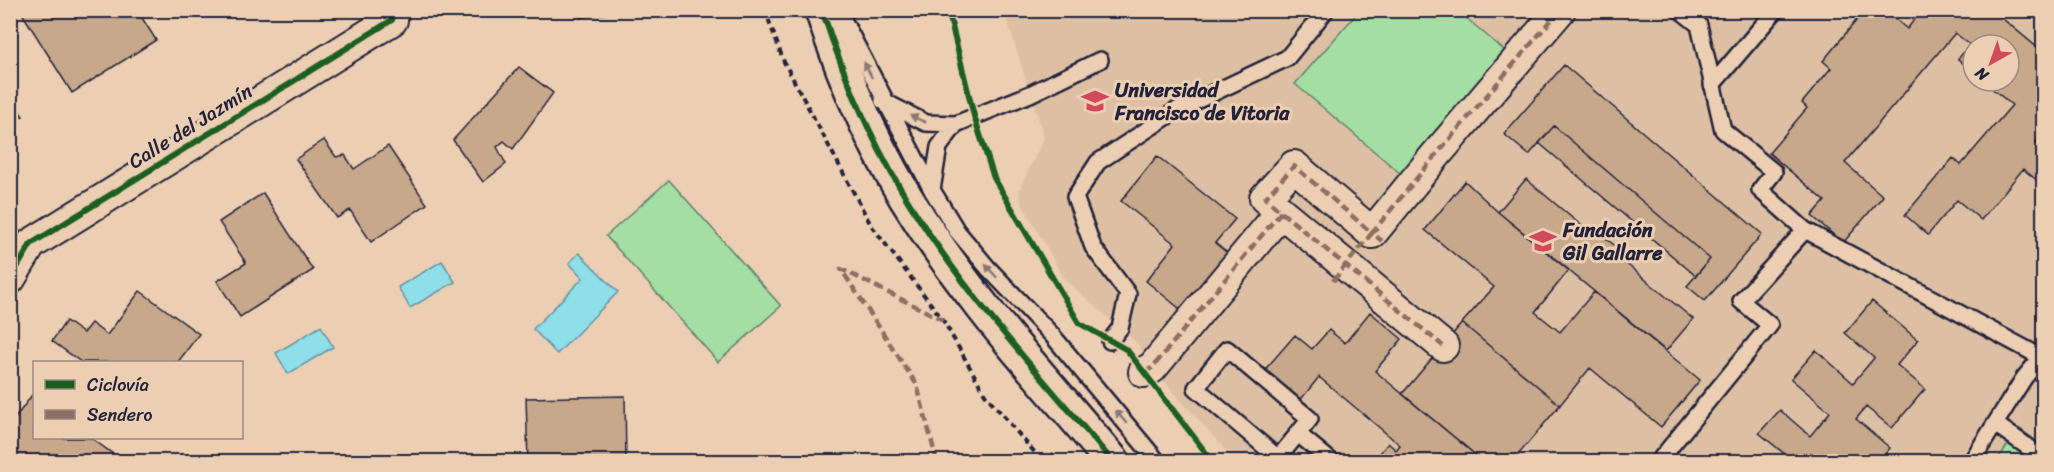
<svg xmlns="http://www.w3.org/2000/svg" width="2054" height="472" viewBox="0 0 2054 472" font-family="Sriracha,sans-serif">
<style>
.built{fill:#ddc0a4;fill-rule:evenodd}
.green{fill:#a5dea3;stroke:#64806f;stroke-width:1.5}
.water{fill:#8edfea;stroke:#6393a4;stroke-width:1.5}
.building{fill:#c8a88b;stroke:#22223b;stroke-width:1.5}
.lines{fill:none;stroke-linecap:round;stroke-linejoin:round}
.lane-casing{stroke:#22223b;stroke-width:20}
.street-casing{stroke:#22223b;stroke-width:34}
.secondary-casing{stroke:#22223b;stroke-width:38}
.path{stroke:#22223b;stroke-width:4;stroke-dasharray:6 4.5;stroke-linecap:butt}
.lane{stroke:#eccfb2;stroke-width:15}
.street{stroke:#eccfb2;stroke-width:30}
.secondary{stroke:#eccfb2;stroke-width:33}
.quiet{stroke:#8d6e63;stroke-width:4.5;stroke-dasharray:9 4.5;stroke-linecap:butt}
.cycleway-casing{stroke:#eccfb2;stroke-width:10}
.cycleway{stroke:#1b5e20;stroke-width:6}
.oneway{fill:#877876}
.labels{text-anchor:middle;stroke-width:6;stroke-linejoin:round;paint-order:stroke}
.poi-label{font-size:20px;font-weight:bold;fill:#22223b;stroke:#eccfb2;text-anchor:start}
.street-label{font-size:20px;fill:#22223b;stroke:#eccfb2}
</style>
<rect width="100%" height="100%" fill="#eccfb2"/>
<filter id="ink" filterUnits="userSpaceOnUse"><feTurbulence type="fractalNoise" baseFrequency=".0167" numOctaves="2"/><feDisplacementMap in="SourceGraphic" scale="12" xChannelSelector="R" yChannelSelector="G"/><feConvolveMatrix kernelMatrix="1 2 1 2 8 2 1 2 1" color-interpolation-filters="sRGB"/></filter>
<g filter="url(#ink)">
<path class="built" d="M1004 11H2043V461H1235L1152 368 1137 343 1065 280 1021 202 1019 190 1044 137ZM1973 45H2009V81H1973Z"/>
<path class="green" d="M1359 11H1458L1505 51 1401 174 1295 84Z
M669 180 781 306 718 362 606 236Z
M2019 428 2043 446V461L1996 462Z"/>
<path class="water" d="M579 253 618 292 557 354 533 329 583 278 569 263Z
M442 261 455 282 410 308 398 287Z
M321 326 333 347 288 374 276 353Z"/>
<path class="building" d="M20 10H70L72 13 75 10H137L156 40 72 93Z
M578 10H615V12L580 18Z
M1865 10H1885L1907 29 1922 10H1992L2044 53V134L2036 143 2044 149V186L2023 169 1981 220 1957 200 1928 235 1905 215 1953 158 1961 165 2012 105 1983 81H2009V45H1973V72L1958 59 1970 45 1955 33 1845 163 1883 196 1843 243 1812 216 1825 201 1769 153 1807 108 1802 103 1831 68 1823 61Z
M1564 65 1762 234 1705 301 1687 286 1710 259 1554 126 1529 155 1504 134Z
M519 67 553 93 513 149 504 141 497 147 506 164 483 182 453 140Z
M10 99 23 116 10 125Z
M1554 126 1710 259 1696 276 1539 143Z
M324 140 336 157 345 155 354 169 388 146 427 204 371 242 350 210 337 218 296 159Z
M1157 156 1235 219 1215 243 1231 256 1185 313 1146 281 1175 244 1121 201Z
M1526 179 1590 233 1594 228 1627 256 1623 261 1693 319 1666 351 1498 212Z
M1465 181 1498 212 1569 270 1535 312 1560 332 1594 292 1700 380 1661 427 1590 368 1560 405 1462 323 1494 287 1425 230Z
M263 193 313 270 240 317 217 281 246 263 219 222Z
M140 291 199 334 178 362H81L52 341 66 321 83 333 91 323 107 335Z
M1872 301 1918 340 1897 365 1925 389 1892 428 1866 407 1856 419 1890 448 1878 462H1831L1822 453 1814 462H1791L1792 460 1759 433 1780 410 1810 436 1830 412 1791 379 1816 350 1853 383 1874 358 1845 333Z
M1370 312 1402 339 1375 371 1484 462H1373L1388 443 1396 450 1400 445 1319 377 1298 403 1262 373 1295 335 1312 349 1329 330 1345 343Z
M1462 323 1560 405 1512 462H1484L1402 394Z
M32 395 34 397V438H91L113 454 108 462H10V425Z
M625 396 626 462H528L526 398Z"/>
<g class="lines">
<defs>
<path id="lane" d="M838 10 932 190 957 231 988 268 1052 335 1158 462
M1712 85 1776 10
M883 101 926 123 956 124 1030 94 1100 60
M932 190 939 147 956 124
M1805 230 2041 357
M1110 341 1120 328 1128 294 1093 247 1075 197 1098 162 1177 110 1287 58 1326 10
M1227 349 1310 419 1278 458 1196 388Z
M1995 424 2044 458
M1297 433 1332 462
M1658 462 1770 325 1741 301 1805 230 1760 190 1774 172 1723 130 1699 25 1680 10
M1971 462 2024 378 2044 354"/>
<path id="street" d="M1281 212 1443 346
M10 279 31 244 392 20 393 10
M1144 372 1152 368 1281 212 1265 198 1294 166 1372 233 1435 156 1560 10"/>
<path id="secondary" d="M822 10C846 84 877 155 920 220 976 307 1047 383 1113 462"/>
</defs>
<use href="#lane" class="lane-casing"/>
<use href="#street" class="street-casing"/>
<use href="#secondary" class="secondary-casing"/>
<path class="path" d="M765 10 784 62 871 225 943 320 985 394 1028 445 1044 462"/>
<use href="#lane" class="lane"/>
<use href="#street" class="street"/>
<use href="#secondary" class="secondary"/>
<path class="quiet" d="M1281 212 1443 346
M1333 281 1372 233 1382 241
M1144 372 1152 368 1281 212 1265 198 1294 166 1372 233 1435 156 1560 10
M937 462 917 385 841 269 943 320"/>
<defs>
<path id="cycleway" d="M822 10C846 84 877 155 920 220 976 307 1047 383 1113 462
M948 10 974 116 994 178 1079 323 1127 350 1213 462
M10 279 31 244 392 20 393 10"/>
</defs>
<use href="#cycleway" class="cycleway-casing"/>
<use href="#cycleway" class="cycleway"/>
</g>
<defs><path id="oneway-solid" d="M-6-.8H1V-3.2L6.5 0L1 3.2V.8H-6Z" transform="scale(1.5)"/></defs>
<g class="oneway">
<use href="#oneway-solid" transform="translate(868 70) rotate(-117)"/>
<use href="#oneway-solid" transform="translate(918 119) rotate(-156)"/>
<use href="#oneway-solid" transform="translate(991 271) rotate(-132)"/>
<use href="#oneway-solid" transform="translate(1121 417) rotate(-130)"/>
</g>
</g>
<defs>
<symbol id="university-bare" viewBox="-9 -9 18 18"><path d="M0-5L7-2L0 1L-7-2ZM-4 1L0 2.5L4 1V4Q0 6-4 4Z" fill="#d1495b" stroke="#eccfb2" stroke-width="2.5" paint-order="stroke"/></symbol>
<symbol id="school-bare" viewBox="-9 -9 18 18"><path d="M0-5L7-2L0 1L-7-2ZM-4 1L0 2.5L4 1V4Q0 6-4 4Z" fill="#d1495b" stroke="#eccfb2" stroke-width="2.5" paint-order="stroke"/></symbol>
</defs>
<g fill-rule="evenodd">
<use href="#university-bare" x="1076" y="82" width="38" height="38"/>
<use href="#school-bare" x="1524" y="222" width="38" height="38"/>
</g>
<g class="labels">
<g class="poi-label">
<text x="1115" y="97">Universidad<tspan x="1115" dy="23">Francisco de Vitoria</tspan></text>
<text x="1563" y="237">Fundación<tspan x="1563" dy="23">Gil Gallarre</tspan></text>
</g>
<g class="street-label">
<text transform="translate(190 126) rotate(-32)" y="7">Calle del Jazmín</text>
</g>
</g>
<rect width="2054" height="472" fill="none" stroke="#eccfb2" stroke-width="36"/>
<rect x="18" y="18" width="2018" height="436" fill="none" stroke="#22223b" stroke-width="2" filter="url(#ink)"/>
<rect x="33" y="361" width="210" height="78" fill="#eccfb2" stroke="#9b8a82" stroke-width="1.5"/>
<rect x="45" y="380" width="30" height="9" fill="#1b5e20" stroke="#9b8a82" stroke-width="1.5"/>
<text x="87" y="391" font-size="18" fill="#22223b">Ciclovía</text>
<rect x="45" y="410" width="30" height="9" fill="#8d6e63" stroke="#9b8a82" stroke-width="1.5"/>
<text x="87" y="421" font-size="18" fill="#22223b">Sendero</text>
<g transform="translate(1991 63) rotate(220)"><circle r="28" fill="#eccfb2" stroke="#9b8a82" stroke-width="1.5"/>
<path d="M0-4.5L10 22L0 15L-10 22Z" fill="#d1495b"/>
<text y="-9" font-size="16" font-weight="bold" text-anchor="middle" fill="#22223b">N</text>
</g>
</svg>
